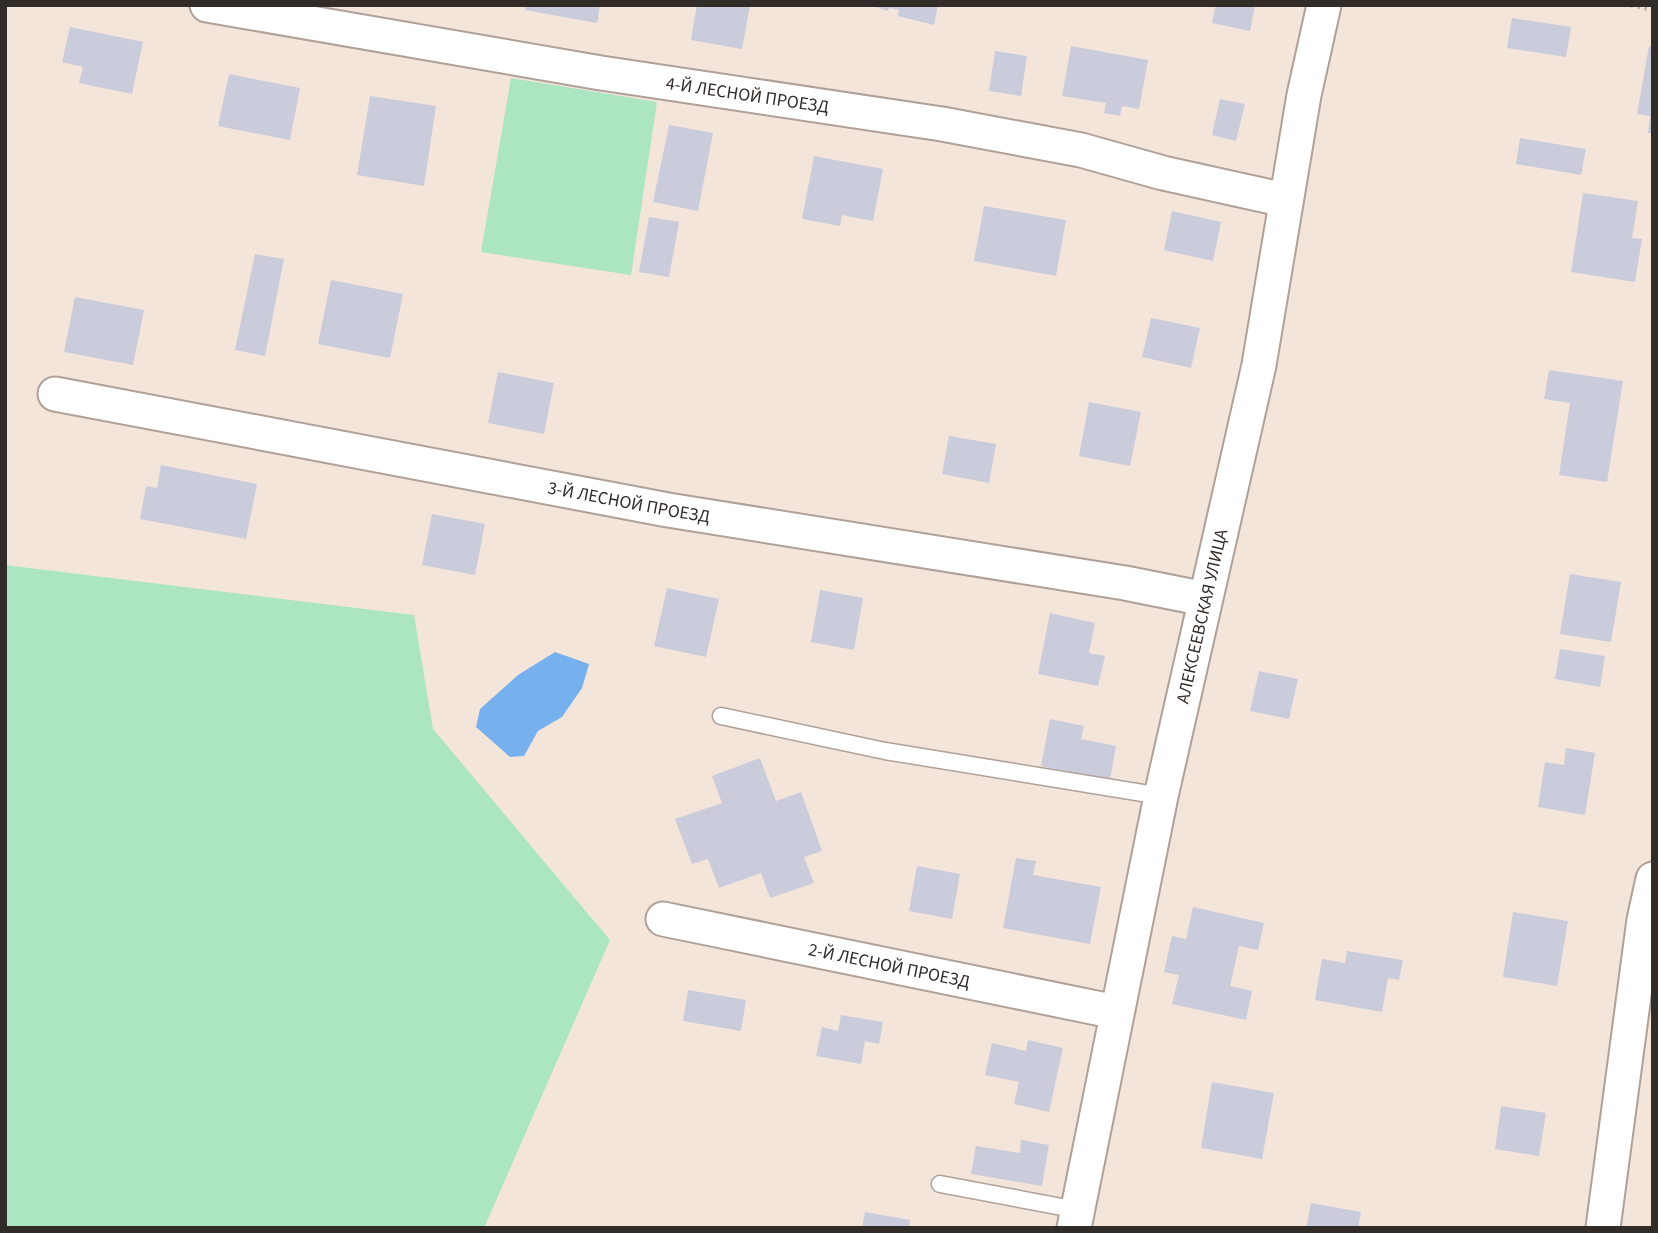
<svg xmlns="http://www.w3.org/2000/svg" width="1658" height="1233" viewBox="0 0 1658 1233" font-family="'Source Sans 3',sans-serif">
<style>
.green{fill:#ace5c1}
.water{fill:#76b1ed}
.building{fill:#cacbdb}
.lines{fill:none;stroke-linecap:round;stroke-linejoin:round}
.lane-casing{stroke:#afa198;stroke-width:19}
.street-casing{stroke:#afa198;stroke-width:37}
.path{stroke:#b0a49c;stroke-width:4.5;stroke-dasharray:2 5;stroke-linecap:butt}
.lane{stroke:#fff;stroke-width:16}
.street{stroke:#fff;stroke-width:33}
.labels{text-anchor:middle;stroke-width:5;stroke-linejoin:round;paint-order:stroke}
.street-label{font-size:18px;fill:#322c28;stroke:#fff}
</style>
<rect width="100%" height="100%" fill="#f4e5db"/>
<path class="green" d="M511 78 657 102 631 275 481 252Z
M5 565 414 615 433 729 610 940 484 1228H5Z"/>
<path class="water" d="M555 652 589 664 582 688 562 717 538 731 524 756 510 757 476 727 480 709 518 675Z"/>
<path class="building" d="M526 5H600L597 23 525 10Z
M697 5H750L742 49 691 40Z
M870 5H938L934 25 898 16 899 10 889 8 888 11Z
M1216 5H1255L1250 31 1212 23Z
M1512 18 1571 27 1566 57 1507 48Z
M70 27 143 42 132 94 79 83 83 67 62 62Z
M1071 46 1148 60 1139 109 1122 106 1120 116 1104 113 1106 103 1062 96Z
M1649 46 1653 47V133H1648L1650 116 1637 114Z
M995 51 1027 56 1021 96 989 91Z
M229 74 300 88 290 140 218 126Z
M370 96 436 106 424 186 357 175Z
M1220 99 1245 104 1236 141 1212 135Z
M669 125 713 133 698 211 653 202Z
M1520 138 1586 149 1581 175 1516 164Z
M814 156 883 169 873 221 842 215 840 226 802 219Z
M1583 193 1638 201 1632 238 1642 239 1635 282 1571 272Z
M984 206 1066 220 1056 276 974 261Z
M1172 211 1221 222 1213 261 1164 250Z
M649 217 679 222 669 277 639 272Z
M255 254 284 259 265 356 235 350Z
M331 280 403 294 390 358 318 344Z
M75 297 144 310 133 365 64 352Z
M1151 318 1200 328 1191 368 1142 357Z
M1549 370 1623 381 1607 482 1559 475 1570 403 1544 399Z
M498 372 554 383 544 434 488 423Z
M1089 402 1141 412 1130 466 1079 456Z
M949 436 996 444 989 483 942 474Z
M161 465 257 484 246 539 140 519 146 486 157 488Z
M432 514 485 524 475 575 422 565Z
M1570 574 1621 582 1611 642 1560 634Z
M667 588 719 599 706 657 654 646Z
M820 590 863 598 854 650 811 642Z
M1050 613 1095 623 1089 653 1105 656 1098 686 1038 674Z
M1560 649 1605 656 1600 687 1555 679Z
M1259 671 1298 679 1289 719 1250 711Z
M1050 719 1084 726 1081 739 1116 746 1110 780 1041 766Z
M1566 748 1595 753 1585 815 1538 807 1545 762 1564 765Z
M760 758 776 801 801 792 822 851 804 857 814 883 770 898 761 873 719 888 708 859 692 864 675 819 722 803 712 776Z
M1016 858 1036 861 1033 875 1101 887 1090 944 1003 928Z
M917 866 960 874 952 919 909 911Z
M1193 907 1264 923 1258 950 1239 946 1230 986 1252 991 1246 1020 1172 1004 1179 975 1164 972 1172 936 1186 939Z
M1513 912 1568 921 1557 986 1503 977Z
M1347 951 1403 960 1399 980 1388 978 1382 1012 1315 1000 1322 959 1345 963Z
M688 990 746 1000 741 1031 683 1021Z
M841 1015 883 1022 879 1044 865 1041 861 1064 816 1056 822 1027 838 1031Z
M1028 1040 1063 1048 1049 1112 1014 1104 1019 1082 985 1075 992 1043 1026 1051Z
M1212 1082 1274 1093 1262 1159 1201 1148Z
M1501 1106 1546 1113 1539 1156 1495 1149Z
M1021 1140 1049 1145 1042 1186 971 1174 976 1146 1020 1153Z
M1311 1203 1361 1212 1358 1228H1306Z
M865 1212 910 1220 909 1228H862Z"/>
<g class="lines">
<defs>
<path id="lane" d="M721 716 885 751 1161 796
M940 1184 1078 1210"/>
<g id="street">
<path id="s1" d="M207 5 601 73 942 124 1081 150 1163 173 1285 200"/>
<path id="s2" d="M55 394 668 510 1125 583 1205 599"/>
<path id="s3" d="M663 919 1116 1012"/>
<path id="s4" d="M1074 1228 1161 796 1259 365 1304 95 1324 5"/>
<path d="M1603 1228 1644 920 1653 879"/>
</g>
</defs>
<use href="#lane" class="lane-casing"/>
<use href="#street" class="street-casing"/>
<path class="path" d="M1631 5 1653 10"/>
<use href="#lane" class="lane"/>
<use href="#street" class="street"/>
</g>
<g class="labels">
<g class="street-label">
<text dy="6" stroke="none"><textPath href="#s1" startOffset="548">4-Й ЛЕСНОЙ ПРОЕЗД</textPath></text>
<text dy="6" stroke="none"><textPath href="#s2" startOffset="584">3-Й ЛЕСНОЙ ПРОЕЗД</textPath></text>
<text dy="6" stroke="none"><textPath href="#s4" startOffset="625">АЛЕКСЕЕВСКАЯ УЛИЦА</textPath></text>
<text dy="6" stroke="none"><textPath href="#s3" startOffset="231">2-Й ЛЕСНОЙ ПРОЕЗД</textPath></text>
</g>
</g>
<rect width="1658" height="1233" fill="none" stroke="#322c28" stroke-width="14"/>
</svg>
